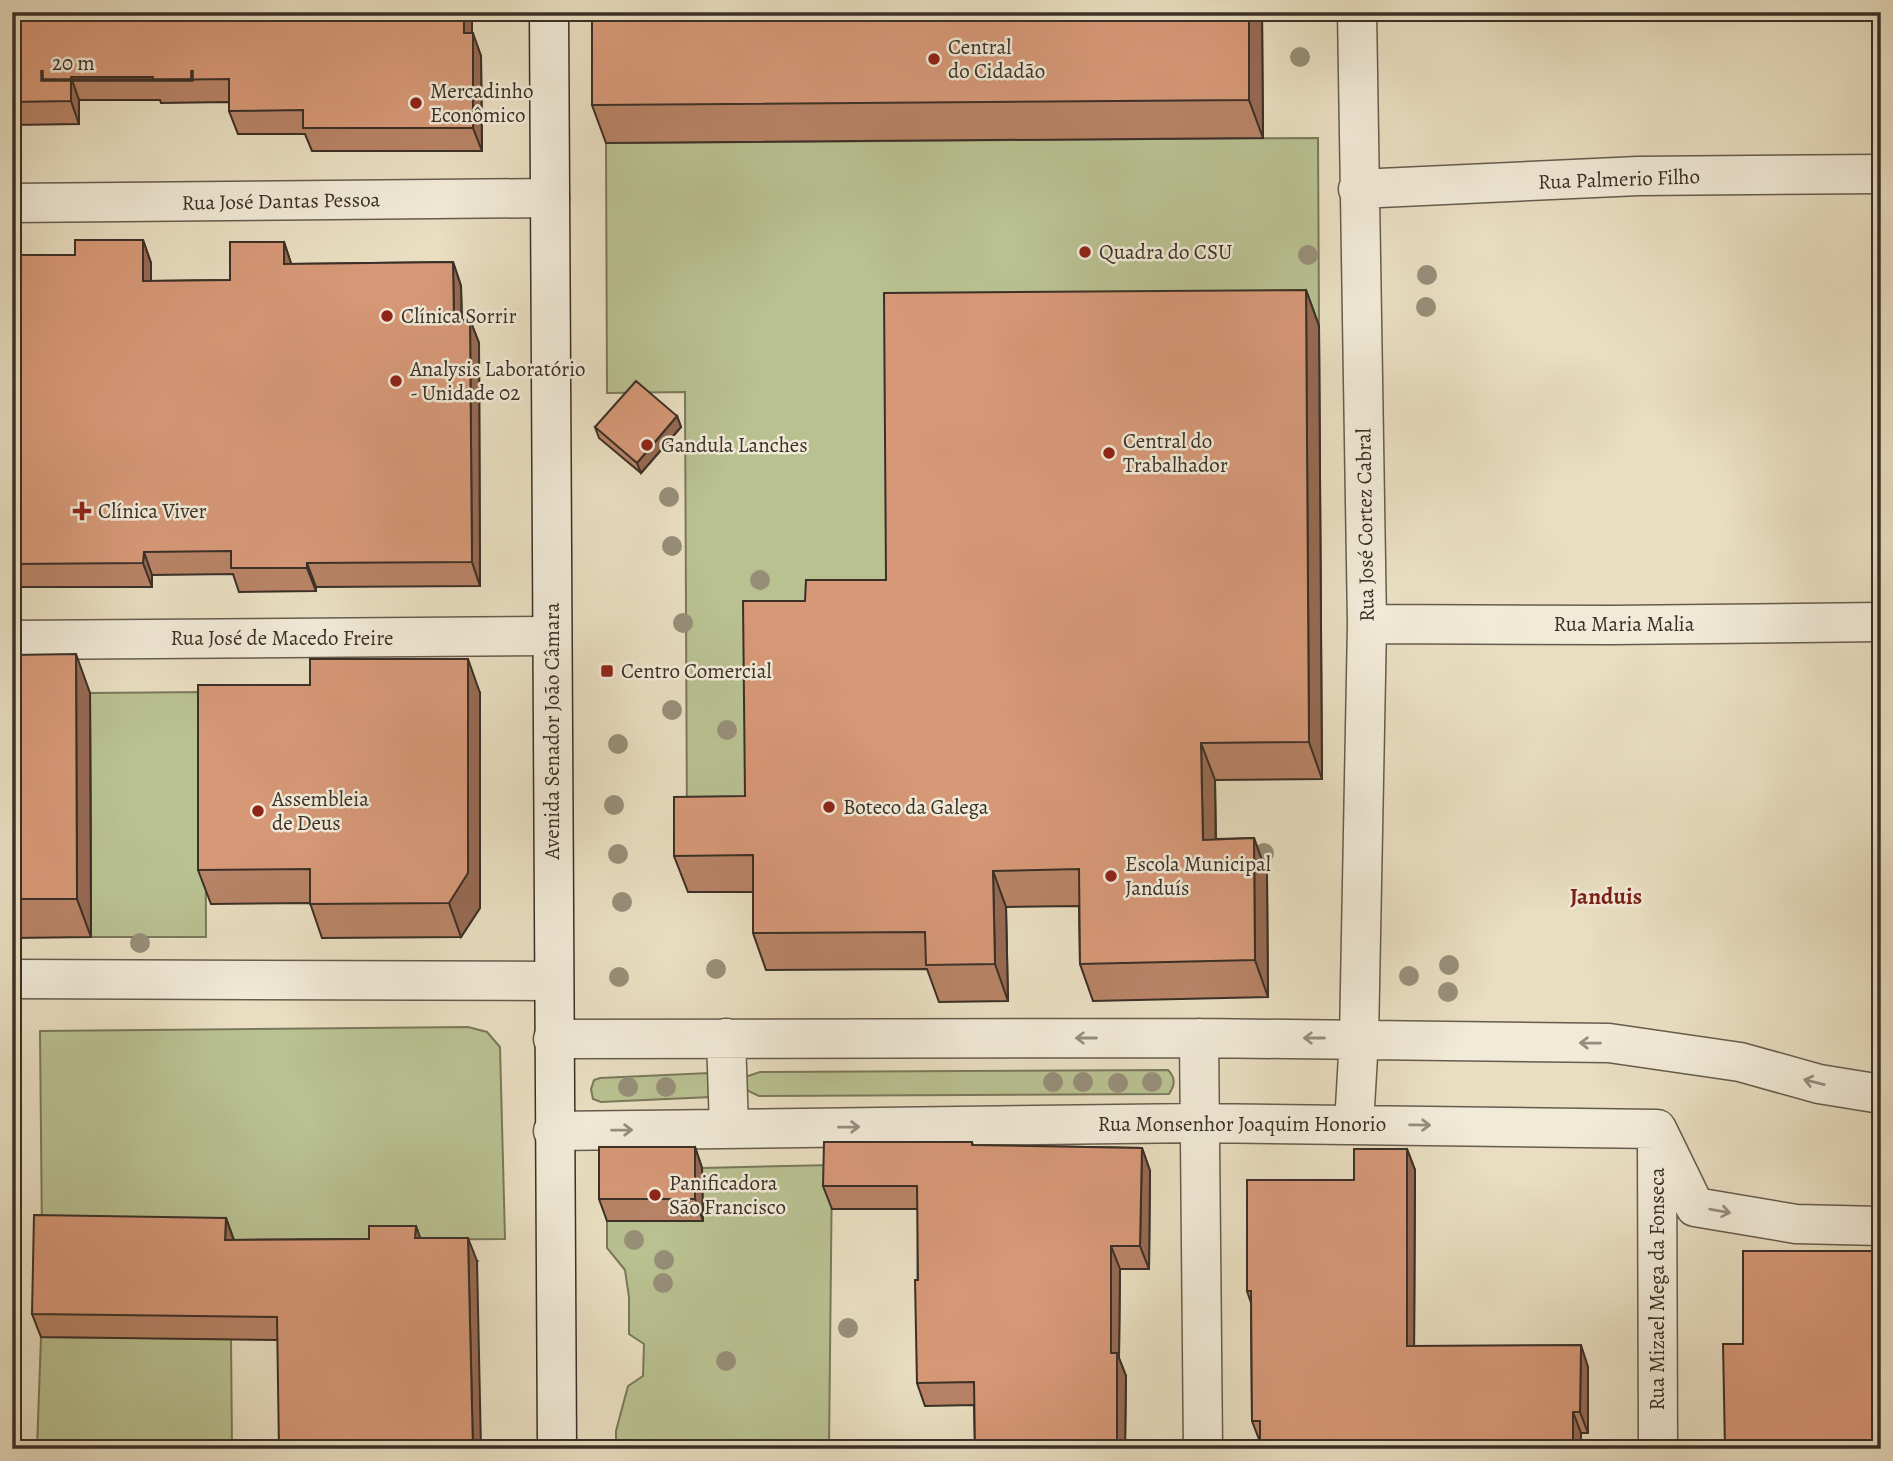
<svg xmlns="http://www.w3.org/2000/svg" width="1893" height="1461" viewBox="0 0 1893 1461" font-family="Alegreya,serif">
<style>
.green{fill:#b9c191;stroke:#7a785c;stroke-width:2}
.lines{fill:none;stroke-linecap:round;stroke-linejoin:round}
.street-casing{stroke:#665c4e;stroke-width:41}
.secondary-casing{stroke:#3b3027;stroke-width:41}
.street{stroke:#f1ead7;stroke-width:38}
.secondary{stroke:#f1ead7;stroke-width:38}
.tree{fill:#978e78}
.wall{fill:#b88366;stroke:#3b3027;stroke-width:2}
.shaded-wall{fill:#966a53;stroke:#3b3027;stroke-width:2}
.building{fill:#d69877;stroke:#3b3027;stroke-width:2}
.oneway{stroke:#968d7f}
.poi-dot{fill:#8f2418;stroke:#f1ead7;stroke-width:2.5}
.labels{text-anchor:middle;stroke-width:5;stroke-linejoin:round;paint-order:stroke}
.poi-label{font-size:21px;fill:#3b3027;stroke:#f1ead7;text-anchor:start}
.street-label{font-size:21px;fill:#3b3027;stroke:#f1ead7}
.neighbourhood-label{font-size:23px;font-weight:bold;fill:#7a1f14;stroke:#f1ead7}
</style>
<rect width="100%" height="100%" fill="#e9dec1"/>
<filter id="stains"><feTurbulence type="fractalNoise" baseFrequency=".00286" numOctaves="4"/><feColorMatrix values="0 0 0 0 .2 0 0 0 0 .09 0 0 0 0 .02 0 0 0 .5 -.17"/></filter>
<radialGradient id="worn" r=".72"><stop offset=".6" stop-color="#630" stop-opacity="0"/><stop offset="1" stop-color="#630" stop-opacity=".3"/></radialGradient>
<path class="green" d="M1318 138 1319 326 899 644 758 832 687 833 685 392 607 393 606 143Z
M205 692 206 937H91L90 693Z
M468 1027 487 1032 500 1047 505 1239 234 1241 42 1239 40 1031Z
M1168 1070C1176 1078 1175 1085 1169 1094L759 1096 744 1089 745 1077 760 1072Z
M709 1073 711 1097 601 1102 593 1099 591 1089 594 1080 600 1078Z
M832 1165 829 1449H616V1431L628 1386 643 1376 644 1344 629 1334V1297L625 1270 607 1248V1221H702V1168Z
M41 1337 231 1339 232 1449H37Z"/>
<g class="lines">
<defs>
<path id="street" d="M1358 189 1638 176 1881 174
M12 203 550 198
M1367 624 1612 625 1881 622
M12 640 552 636
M12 979 553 981
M726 1038 729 1128
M1199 1038 1203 1449
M553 1039 1199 1038 1609 1043 1740 1062 1819 1084 1881 1094
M1354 1124 1359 1039 1367 624 1357 12
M553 1131 1200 1123 1657 1129 1695 1207 1796 1224 1881 1226
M1657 1139 1658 1449"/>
<path id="secondary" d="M549 12 557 1449"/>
</defs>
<use href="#street" class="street-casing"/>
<use href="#secondary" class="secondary-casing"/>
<use href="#street" class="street"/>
<use href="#secondary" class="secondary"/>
</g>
<g class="tree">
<circle cx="1300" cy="57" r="10"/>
<circle cx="1308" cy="255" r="10"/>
<circle cx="1427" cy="275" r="10"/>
<circle cx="1426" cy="307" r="10"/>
<circle cx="669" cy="497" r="10"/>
<circle cx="672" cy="546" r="10"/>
<circle cx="760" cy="580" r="10"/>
<circle cx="683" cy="623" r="10"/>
<circle cx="672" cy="710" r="10"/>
<circle cx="727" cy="730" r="10"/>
<circle cx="618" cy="744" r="10"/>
<circle cx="614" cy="805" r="10"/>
<circle cx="1264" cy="853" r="10"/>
<circle cx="618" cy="854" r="10"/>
<circle cx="622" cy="902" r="10"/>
<circle cx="140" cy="943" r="10"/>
<circle cx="1449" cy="965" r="10"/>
<circle cx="716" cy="969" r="10"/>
<circle cx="1409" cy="976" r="10"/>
<circle cx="619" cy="977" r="10"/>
<circle cx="1448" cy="992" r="10"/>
<circle cx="1053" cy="1082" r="10"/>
<circle cx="1083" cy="1082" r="10"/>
<circle cx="1152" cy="1082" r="10"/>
<circle cx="1118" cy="1083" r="10"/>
<circle cx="628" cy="1087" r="10"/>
<circle cx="666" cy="1087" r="10"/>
<circle cx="634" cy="1240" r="10"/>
<circle cx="664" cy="1260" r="10"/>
<circle cx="663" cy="1283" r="10"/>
<circle cx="848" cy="1328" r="10"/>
<circle cx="726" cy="1361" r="10"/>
</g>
<path class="wall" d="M12 12H472V33L481 56 482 151H312L305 134H238L229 111V102L161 103 160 100H79V124L12 125Z
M1262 12 1263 138 606 143 592 105Z
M143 240 151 263V281L230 280 284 242 291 264 453 262 461 286 462 320H470L479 343 480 586 316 587V591L239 592 233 574 152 575V587H12V255H75Z
M1306 290 1319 326 1322 779 1215 780 1216 839 1254 838 1267 875 1268 997 1093 1001 1080 964 1079 906 1006 907 1008 1001 939 1002 927 969 766 970 753 933V892H688L674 856 745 796 805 601 886 580Z
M677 416 681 427 641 473 599 438 595 427Z
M12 655 90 693 91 937 12 938Z
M480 693V908L461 937 322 938 310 903 211 904 198 870Z
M972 1142 973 1145 1142 1148 1150 1171 1149 1269H1120L1119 1358 1126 1376 1125 1449H975L974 1405 925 1406 917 1383 918 1209H832L823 1186Z
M695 1147 702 1168 703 1221H607L599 1199Z
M1407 1149 1415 1170 1414 1346 1588 1367V1433H1581V1449H1260V1442L1252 1421 1251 1303 1247 1291 1354 1180Z
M226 1218 234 1240 369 1239 416 1226 420 1238 477 1261 277 1340 41 1337 32 1314Z"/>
<path class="shaded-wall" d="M464 12H472V56L464 33Z
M1249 12H1262L1263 138 1249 100Z
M473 33 481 56 482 151 473 128Z
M71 77 79 100V124L71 101Z
M143 240 151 263V304L143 281Z
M284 242 292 266 284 264Z
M453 262 461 286 462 344 454 321Z
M1306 290 1319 326 1322 779 1309 742Z
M470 320 479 343 480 586 472 562Z
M677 416 681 427 641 473 637 463Z
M144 552 152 575V587L143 563Z
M307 563 316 587V591L307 568Z
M76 654 90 693 91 937 77 899Z
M468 659 480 693V908L461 937 449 903Z
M1201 743 1215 780 1216 876 1203 840Z
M1254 838 1267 875 1268 997 1255 960Z
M993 871 1006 907 1008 1001 995 964Z
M695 1147 702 1168 703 1221 695 1199Z
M1142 1148 1150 1171 1149 1269 1140 1246Z
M1407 1149 1415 1170 1414 1367 1407 1346Z
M226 1218 234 1241 225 1240Z
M416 1226 424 1249 415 1238Z
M468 1238 477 1261 481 1449H473Z
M1111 1246 1120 1269 1119 1358 1126 1376 1125 1449H1117L1111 1353Z
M1875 1251 1881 1266V1283L1875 1268Z
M1581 1345 1588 1367V1433L1580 1412Z
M1573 1412 1581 1433V1449H1573Z"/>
<path class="building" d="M12 12H464V33H473V128H303V110L229 111V79L153 80V77H71V101L12 102Z
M592 12H1249V100L592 105Z
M75 240H143V281L230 280V242H284V264L453 262 454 321 470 320 472 562 307 563V568H231V551L144 552 143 563 12 564V255H75Z
M1306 290 1309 742 1201 743 1203 840 1254 838 1255 960 1080 964 1079 869 993 871 995 964 926 965 925 932 753 933V855L674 856V797L745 796 743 601H805L806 580H886L884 293Z
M636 381 677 416 637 463 595 427Z
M76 654 77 899H12V655Z
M310 659H468V873L449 903 310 904V869L198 870V685H310Z
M824 1142H972V1145L1142 1148 1140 1246H1111V1353H1117V1449H975L974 1382 917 1383 915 1280H918L917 1186H823Z
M599 1147H695V1199H599Z
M1354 1149H1407V1346L1581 1345 1580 1412H1573V1449H1260V1421H1252L1251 1291H1247V1180H1354Z
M34 1215 226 1218 225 1240 369 1239V1226H416L415 1238H468L473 1449H279L277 1317 32 1314Z
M1743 1251H1875V1268H1881V1449H1725L1723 1344H1743Z"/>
<defs><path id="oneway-shaft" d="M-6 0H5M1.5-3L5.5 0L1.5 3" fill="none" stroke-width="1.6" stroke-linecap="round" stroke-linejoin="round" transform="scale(1.75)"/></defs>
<g class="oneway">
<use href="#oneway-shaft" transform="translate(1086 1038) rotate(-180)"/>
<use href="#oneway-shaft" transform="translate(1314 1038) rotate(-180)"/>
<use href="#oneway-shaft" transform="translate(1590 1043) rotate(-179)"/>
<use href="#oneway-shaft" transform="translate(1814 1082) rotate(-166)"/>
<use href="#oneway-shaft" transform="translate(1420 1125) rotate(1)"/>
<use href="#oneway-shaft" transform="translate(849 1127) rotate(-1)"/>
<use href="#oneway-shaft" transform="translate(622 1130) rotate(-1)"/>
<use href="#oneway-shaft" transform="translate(1720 1211) rotate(10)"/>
</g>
<g class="poi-dot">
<circle cx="934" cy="59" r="7"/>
<circle cx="416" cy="103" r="7"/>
<circle cx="1085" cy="252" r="7"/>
<circle cx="387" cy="316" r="7"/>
<circle cx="396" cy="381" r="7"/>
<circle cx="647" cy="445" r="7"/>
<circle cx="1109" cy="453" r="7"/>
<path d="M78.5 500.5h7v7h7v7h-7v7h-7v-7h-7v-7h7z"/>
<rect x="600" y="664" width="14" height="14" rx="3.5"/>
<circle cx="829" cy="807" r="7"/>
<circle cx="258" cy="811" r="7"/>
<circle cx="1111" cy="876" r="7"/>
<circle cx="655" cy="1195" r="7"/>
</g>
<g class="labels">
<g class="poi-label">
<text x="948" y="54">Central<tspan x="948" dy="24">do Cidadão</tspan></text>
<text x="430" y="98">Mercadinho<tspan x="430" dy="24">Econômico</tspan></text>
<text x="1099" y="259">Quadra do CSU</text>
<text x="401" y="323">Clínica Sorrir</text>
<text x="410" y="376">Analysis Laboratório<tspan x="410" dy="24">- Unidade 02</tspan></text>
<text x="1123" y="448">Central do<tspan x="1123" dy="24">Trabalhador</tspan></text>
<text x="661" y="452">Gandula Lanches</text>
<text x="98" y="518">Clínica Viver</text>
<text x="621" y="678">Centro Comercial</text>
<text x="272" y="806">Assembleia<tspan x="272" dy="24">de Deus</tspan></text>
<text x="843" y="814">Boteco da Galega</text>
<text x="1125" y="871">Escola Municipal<tspan x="1125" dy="24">Janduís</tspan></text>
<text x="669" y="1190">Panificadora<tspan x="669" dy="24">São Francisco</tspan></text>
</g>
<g class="street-label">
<text transform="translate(1619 179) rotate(-2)" y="7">Rua Palmerio Filho</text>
<text transform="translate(281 201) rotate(-1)" y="7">Rua José Dantas Pessoa</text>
<text transform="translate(1365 525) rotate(-91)" y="7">Rua José Cortez Cabral</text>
<text x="1624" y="631">Rua Maria Malia</text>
<text x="282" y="645">Rua José de Macedo Freire</text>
<text transform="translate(552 731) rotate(-90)" y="7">Avenida Senador João Câmara</text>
<text x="1242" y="1131">Rua Monsenhor Joaquim Honorio</text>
<text transform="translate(1657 1289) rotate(-90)" y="7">Rua Mizael Mega da Fonseca</text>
</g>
<g class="neighbourhood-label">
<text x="1606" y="904">Janduis</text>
</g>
</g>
<rect width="1893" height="1461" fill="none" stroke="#e9dec1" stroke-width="42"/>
<rect x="14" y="14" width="1865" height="1433" fill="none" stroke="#3b3027" stroke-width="3.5"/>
<rect x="21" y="21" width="1851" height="1419" fill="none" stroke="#3b3027" stroke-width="2"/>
<path d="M42 70v10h150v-10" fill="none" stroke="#3b3027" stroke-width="3.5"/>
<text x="52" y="70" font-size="21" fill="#3b3027" stroke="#f1ead7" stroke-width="5" paint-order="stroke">20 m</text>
<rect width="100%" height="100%" filter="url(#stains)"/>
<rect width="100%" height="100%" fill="url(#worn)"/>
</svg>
